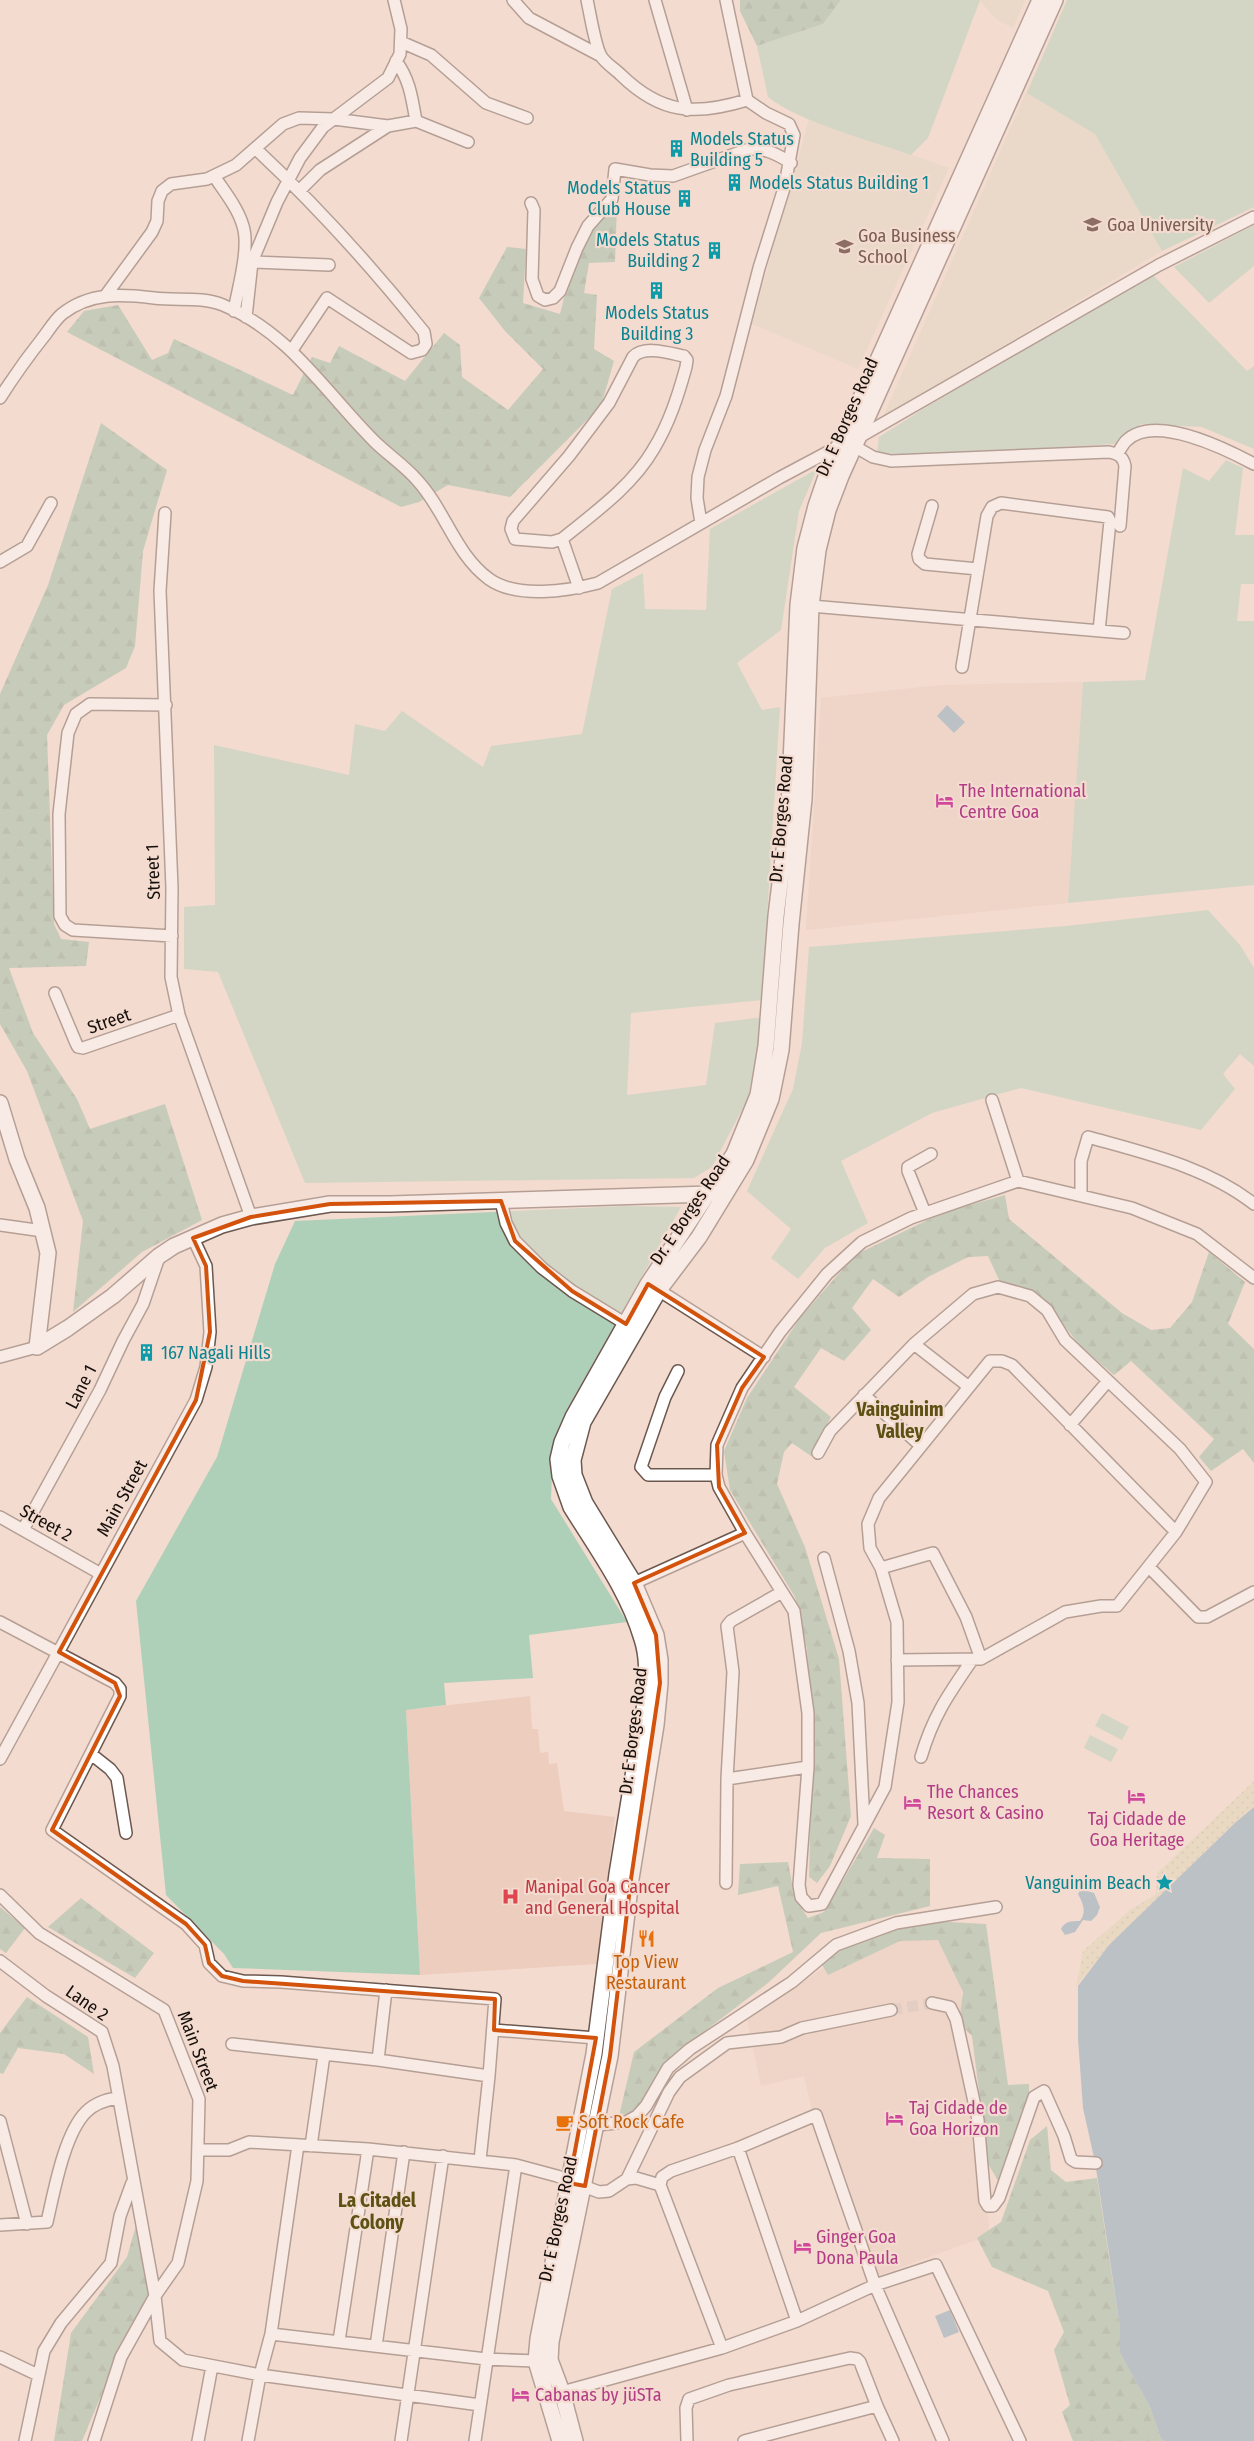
<svg xmlns="http://www.w3.org/2000/svg" width="1254" height="2441" viewBox="0 0 1254 2441" font-family="'Fira Sans Condensed',sans-serif">
<style>
.built{fill:#eccdbe}
.education{fill:#dfd6c1}
.grass{fill:#aed0b8}
.forest{fill:url(#forest-firs)}
.sand{fill:url(#sand-dots)}
.water{fill:#7ba2ba}
.lines{fill:none;stroke-linecap:round;stroke-linejoin:round}
.street-tunnel{stroke:#d2bcb2;stroke-width:11;stroke-dasharray:11 5.5;stroke-linecap:butt}
.street-casing{stroke:#6c584f;stroke-width:14}
.secondary-casing{stroke:#6c584f;stroke-width:18}
.street{stroke:#fff;stroke-width:11}
.secondary{stroke:#fff;stroke-width:15}
.marked{fill:none;stroke:#d3520c;stroke-width:4;stroke-linejoin:round}
.labels{text-anchor:middle;stroke-width:4.5;stroke-linejoin:round;paint-order:stroke}
.culture-label{font-size:18px;fill:#0d838f;stroke:#f3dbd0;text-anchor:start}
.education-label{font-size:18px;fill:#785e54;stroke:#f3dbd0;text-anchor:start}
.street-label{font-size:18px;fill:#160f0b;stroke:#f3dbd0}
.hotel-label{font-size:18px;fill:#b23c85;stroke:#f3dbd0;text-anchor:start}
.health-label{font-size:18px;fill:#be3a42;stroke:#f3dbd0;text-anchor:start}
.food-label{font-size:18px;fill:#c56008;stroke:#f3dbd0}
.neighbourhood-label{font-size:19px;font-weight:bold;fill:#5d5113;stroke:#f3dbd0}
</style>
<defs>
<pattern id="forest-firs" width="22" height="20" patternUnits="userSpaceOnUse" patternTransform="scale(1.25)"><rect width="22" height="20" fill="#93b99f"/><path d="M5 1l3.5 6h-7zM16 11l3.5 6h-7z" fill="#7e9e88"/></pattern>
<pattern id="sand-dots" width="8" height="8" patternUnits="userSpaceOnUse" patternTransform="scale(1.25)"><rect width="8" height="8" fill="#e1d7b2"/><path d="M2 2h.1M6 6h.1" fill="none" stroke="#c0b798" stroke-width="1.8" stroke-linecap="round"/></pattern>
</defs>
<rect width="100%" height="100%" fill="#f3dbd0"/>
<path class="built" d="M1083 682 1068 903 806 930 821 698 940 685Z
M530 1696 532 1729H538L540 1753 548 1752 549 1764 557 1763 564 1811 615 1817 597 1964 420 1975 406 1710Z
M954 1932 990 2235 877 2276 821 2150 804 2076 761 2086 747 2020 850 1950Z"/>
<path class="education" d="M979 0H1025L1013 28 996 19Z
M1067 0H1254V207L1162 251 883 417Z
M809 119 949 168 858 369 752 324Z"/>
<path class="grass" d="M841 0H980L928 138 911 155C870 140 801 123 768 97L757 46 823 24Z
M1067 0H1254V207L1162 251 1095 134 1027 93Z
M1254 225V266L1209 303 1174 267Z
M1153 275 1247 371 1254 366V449L1202 427 1141 424 1114 444 930 455 877 453 879 437 928 406Z
M1226 460 1243 468 1235 535H1254V584H1241L1237 621H1254V885L1068 903 1083 682 1145 680 1183 468 1209 481Z
M817 469 799 511 781 630 737 663 762 710 780 707 762 1000 631 1013 627 1095 706 1085 715 1023 765 1017 748 1098 712 1167 694 1178 305 1183 218 972 184 969V907L215 905 214 745 349 775 355 724 385 731 402 711 483 767 491 746 582 734 612 589 643 573 645 609 706 610 710 529Z
M1208 910 1240 945 1254 968V1066L1240 1054 1223 1074 1235 1089 1201 1130 1021 1088 932 1113 841 1161 868 1223 825 1248 798 1279 771 1258 791 1229 747 1191 793 1089 802 1043 809 947 1066 926Z
M626 1206 681 1207 566 1411 553 1451 551 1499 627 1622 529 1635 533 1678 444 1683 446 1705 406 1710 420 1975 233 1968 224 1954 166 1895 136 1601 217 1457 275 1264 295 1221Z
M1102 1713 1129 1727 1122 1740 1095 1726Z
M1090 1735 1118 1749 1111 1762 1084 1748Z"/>
<path class="forest" d="M740 0H841L823 24 757 46 740 11Z
M617 206 615 262 589 263 584 293 597 295 594 349 614 361 601 406 510 497 448 485 419 502 401 507 67 332 84 311 118 305 152 360 168 353 174 339 293 395 312 357 330 363 339 346 405 381 444 333 460 345 462 377 508 410 543 369 505 331 479 298 507 247 526 249 523 303 560 314 572 266 591 228Z
M101 423 167 470 143 551 135 646 126 668 64 705 47 735 54 924 61 939 89 942 86 966 9 968 33 1033 77 1099 90 1129 165 1104 202 1220 142 1252 73 1312 83 1221 27 1071 0 1024V694L48 585Z
M1005 1195 1009 1219 1122 1313 1151 1330 1170 1328 1192 1302 1209 1252 1245 1282 1228 1324 1254 1349V1463L1243 1449 1211 1471 1199 1457 1214 1439 1131 1361 1114 1375 1080 1346 1053 1311 1000 1282 988 1256 968 1257 928 1277 899 1297 873 1279 852 1308 871 1330 844 1361 821 1348 794 1387 831 1417 811 1456 792 1443 784 1452 777 1484 805 1547 839 1659 851 1816 830 1866 817 1883 809 1877 811 1798 807 1649 795 1597 730 1490 724 1451 747 1398 800 1318 855 1255 942 1213Z
M874 1828 885 1835 877 1858 930 1859V1906L821 1933 768 1983 672 2056 637 2110 619 2116 634 2052 718 1988 793 1952 778 1886 738 1895 740 1864 788 1862 795 1899 808 1918 824 1912Z
M81 1898 154 1953 135 1978 48 1927Z
M0 1907 25 1928 6 1953 0 1949Z
M930 1921 986 1924 1008 2085 1029 2084V2095L999 2182 988 2164 972 2036 959 2023 963 1992 938 1940 900 1941 828 1975 821 1963 856 1938Z
M27 1997 88 2037 94 2074 64 2054 18 2048 3 2074 0 2073V2033Z
M1047 2126 1051 2170 1066 2182 1097 2178 1120 2328V2353L1150 2407 1161 2439 1165 2441H1073L1062 2412 1070 2405 1054 2350 1064 2332 1048 2291 992 2267 977 2238 1001 2222 1030 2140Z
M137 2222 149 2297 122 2346 82 2441H54L71 2333 127 2257Z"/>
<path class="sand" d="M1254 1781V1807L1236 1822 1109 1945 1076 1987 1083 1951 1130 1910 1156 1894 1157 1873Z"/>
<path class="water" d="M947 705 965 722 954 733 937 716Z
M1254 1807V2441H1165L1161 2439 1150 2407 1120 2353V2328L1108 2247 1095 2162 1083 2108 1078 2039V1986L1109 1945 1236 1822Z
M1081 1889 1094 1893 1100 1907 1097 1915 1091 1921 1083 1920 1075 1932 1065 1935 1061 1929C1065 1921 1071 1921 1080 1921 1087 1912 1083 1903 1078 1894Z
M950 2310 959 2332 944 2338 935 2316Z"/>
<g class="lines">
<path class="street-tunnel" d="M891 2010 932 2003"/>
<defs>
<path id="street" d="M513 0 529 18 601 56
M587 0C590 13 595 46 601 56 605 63 615 69 621 75 661 114 695 116 747 100L766 113 789 124 794 135 785 185 759 268 726 396 705 450 698 477 697 498 701 523
M655 0 687 110
M726 0 747 100
M401 42 431 55 486 103 527 118
M396 61C410 80 412 99 416 121
M256 149C317 206 372 267 424 332L426 344 422 350 411 353 327 298 292 350
M214 176C224 191 238 208 243 226 250 248 238 288 234 311
M299 191 320 170 388 126
M531 203 534 210 532 279 538 296 545 300 553 298 560 291 577 248 588 226 612 199 615 169 650 175 673 176 749 149C765 148 777 154 791 163
M252 262 329 265
M106 295 152 232 157 221 158 201 162 191 171 184 207 179 236 165 283 124 299 118 334 119 388 126 416 121 468 142
M246 317 252 262 277 202 300 158 323 127 388 78 400 54 401 29 394 0
M0 398C14 376 29 355 45 335 50 328 56 319 62 314 90 292 121 294 154 298 177 301 201 296 223 305 290 333 325 392 374 441 387 454 404 465 417 480 445 510 455 554 489 579 517 599 568 591 598 583L779 478 841 445
M856 439 1159 265 1254 217
M854 446 873 457 891 461 1109 452C1118 454 1123 456 1125 466L1120 526
M1117 454C1120 450 1123 444 1126 441 1154 413 1226 449 1254 464
M932 506 918 554 919 559 925 564 978 569
M165 513 160 591 172 888 171 977 179 1015 251 1217
M562 539C594 513 632 486 653 450 669 424 678 396 686 367L687 360 684 356C669 353 644 345 633 357L609 403 569 456 513 521 511 529 515 539 552 542 562 539 579 588
M0 562 27 546 51 503
M811 606 1124 633
M962 667 987 516 992 507 1001 503 1108 517 1110 521 1099 631
M166 705 90 704 76 714 68 733 59 814 60 916 65 925 73 930 172 936
M55 993 76 1043 78 1047 83 1048 179 1015
M992 1100 1018 1181
M1081 1195V1161L1088 1137C1145 1153 1207 1167 1254 1204
M501 1201 506 1223 515 1241 542 1268 572 1291 626 1324
M925 1213 908 1171V1167L931 1154
M0 1225 43 1231
M652 1286 764 1357
M914 1344 969 1387
M0 1357 37 1347
M678 1371 665 1397 641 1467 648 1475H716
M864 1395 921 1446
M1070 1425 1108 1381
M818 1453 830 1431 914 1344 973 1294 998 1287 1030 1296 1047 1310 1065 1340 1180 1449 1206 1482 1176 1532 1117 1606H1101L1065 1612 981 1659 897 1660
M0 1517 101 1574
M23 1530 100 1390 123 1341 143 1304 159 1257
M1176 1532 1012 1365 1002 1361H990L879 1498 868 1524 870 1548 881 1568 897 1622 898 1702 885 1787 822 1904 809 1906 801 1897 799 1885 808 1767V1713L794 1611 745 1533 719 1487 716 1475 717 1445 742 1388 780 1332 827 1274 862 1242 911 1218 1018 1181 1132 1208 1197 1234 1254 1278
M824 1558 849 1651 858 1703 864 1824
M1149 1567 1198 1617H1207L1254 1592
M881 1568 933 1553 966 1617 981 1659
M634 1583 745 1533
M0 1622 115 1683 120 1689V1696L52 1830 186 1924 205 1945 209 1963 222 1976 243 1981 281 1982 495 1999 489 2076 480 2160
M91 1754 110 1769 117 1778 126 1833
M921 1757C933 1716 948 1695 972 1660
M0 1759 196 1400 206 1367 210 1332 206 1266 193 1238
M727 1779 808 1767
M726 1883 727 1779 733 1672 727 1626 731 1621 782 1592
M0 1895 39 1933 164 2010 199 2099 197 2181 178 2263 155 2296 121 2357 94 2441
M0 1961 46 1996 102 2032 113 2066 155 2296 160 2341 183 2360 260 2375 271 2334 298 2145
M932 2003 950 2007 956 2019 978 2120 985 2201 988 2206H993L999 2198 1034 2097 1044 2091 1064 2136 1071 2159 1076 2162 1096 2163
M494 2030 596 2038
M232 2044 378 2060 489 2076
M378 2060 386 1990
M0 2121 27 2224
M597 2125 626 2122 637 2116 646 2106 668 2068 690 2049 792 1982 836 1945 896 1923 996 1907
M311 2146 324 2055
M738 2148 797 2321
M198 2150H229L249 2142 368 2149
M627 2179 669 2092 680 2077 727 2043 781 2037 802 2028 891 2010
M660 2185 662 2177 671 2171 738 2148 816 2115 875 2285 943 2441
M0 2225 47 2222C54 2192 64 2134 86 2112 95 2103 105 2100 117 2098
M271 2334 486 2359 536 2361
M339 2341 368 2149 516 2165 557 2176 599 2192 609 2191 627 2179 636 2178 660 2185 722 2348
M376 2346 404 2152
M0 2357 38 2375
M562 2392 722 2348 797 2321 875 2285 936 2265 1020 2441
M25 2441 44 2351 61 2323 111 2263 120 2216 132 2183
M198 2441 212 2366
M248 2441 260 2375 480 2405
M401 2441 443 2156
M475 2441 516 2165
M687 2441 686 2408 689 2399 729 2385 850 2358 857 2359 860 2362 877 2406
M744 2441 877 2406 893 2441"/>
<path id="secondary" d="M0 1103 17 1159 37 1208 48 1253 37 1347
M37 1347 68 1328 113 1296 159 1256 174 1246 222 1225 251 1217 330 1204H391L709 1194
M560 2441 536 2361 538 2339 594 2054 617 1874 646 1697C647 1678 648 1657 642 1639 628 1591 597 1549 571 1507L560 1476 558 1459 562 1442 573 1417 648 1284 734 1154 758 1095 766 1046 776 916 789 809 798 605 805 548 816 506 828 471 1040 0
M575 2441 562 2392 550 2360 551 2342 610 2056 631 1879 656 1725 660 1683V1660L656 1635 634 1583 585 1503 574 1475 573 1460 583 1422 659 1290 699 1237 746 1160 771 1099 781 1050 791 924 804 799 811 606 818 550 828 510 841 476 1055 0"/>
</defs>
<use href="#street" class="street-casing"/>
<use href="#secondary" class="secondary-casing"/>
<use href="#street" class="street"/>
<use href="#secondary" class="secondary"/>
</g>
<path d="M0 0H1254V2441H0ZM501 1201 515 1241 572 1291 626 1324 648 1284 764 1357 742 1388 717 1445 719 1487 745 1533 634 1583 656 1635 660 1683 631 1879 610 2056 585 2186 569 2183 596 2038 494 2030 495 1999 243 1981 222 1976 209 1963 205 1945 186 1924 52 1830 120 1696 115 1683 59 1652 196 1400 210 1332 206 1266 193 1238 251 1217 330 1204Z" fill="#f3dbd0" fill-opacity=".55" fill-rule="evenodd"/>
<path class="marked" d="M501 1201 515 1241 572 1291 626 1324 648 1284 764 1357 742 1388 717 1445 719 1487 745 1533 634 1583 656 1635 660 1683 631 1879 610 2056 585 2186 569 2183 596 2038 494 2030 495 1999 243 1981 222 1976 209 1963 205 1945 186 1924 52 1830 120 1696 115 1683 59 1652 196 1400 210 1332 206 1266 193 1238 251 1217 330 1204Z"/>
<defs>
<symbol id="building-bare" viewBox="-9 -9 18 18"><path d="M-4-6H4V6H1V3H-1V6H-4ZM-2.5-4.3h1.7v1.8h-1.7ZM.8-4.3h1.7v1.8H.8ZM-2.5-1h1.7V.8h-1.7ZM.8-1h1.7V.8H.8Z" fill="#0f9aa8" stroke="#f3dbd0" stroke-width="2.5" paint-order="stroke"/></symbol>
<symbol id="university-bare" viewBox="-9 -9 18 18"><path d="M0-5L7-2L0 1L-7-2ZM-4 1L0 2.5L4 1V4Q0 6-4 4Z" fill="#8d6e63" stroke="#f3dbd0" stroke-width="2.5" paint-order="stroke"/></symbol>
<symbol id="hotel-bare" viewBox="-9 -9 18 18"><path d="M-6-4.5h1.5V1H6V5H4.5V3h-9V5H-6ZM-4 0a1.8 1.8 0 1 1 3.6 0ZM.5 0V-2.5h3Q6-2.5 6 0Z" fill="#d1479c" stroke="#f3dbd0" stroke-width="2.5" paint-order="stroke"/></symbol>
<symbol id="sight-bare" viewBox="-9 -9 18 18"><path d="M0-6L1.8-2.2L6-1.7L2.9 1.2L3.7 5.4L0 3.3L-3.7 5.4L-2.9 1.2L-6-1.7L-1.8-2.2Z" fill="#0f9aa8" stroke="#f3dbd0" stroke-width="2.5" paint-order="stroke"/></symbol>
<symbol id="hospital-bare" viewBox="-9 -9 18 18"><path d="M-5-5h3v3.5h4V-5h3V5h-3V1.5h-4V5h-3Z" fill="#e0444e" stroke="#f3dbd0" stroke-width="2.5" paint-order="stroke"/></symbol>
<symbol id="restaurant-bare" viewBox="-9 -9 18 18"><path d="M-5-6h1v4h1v-4h1v4h1v-4h1v5L-1.5 .5V6h-2V.5L-5-1ZM5-6V6H3V1.5H1.5Q1.5-4 5-6Z" fill="#e8710a" stroke="#f3dbd0" stroke-width="2.5" paint-order="stroke"/></symbol>
<symbol id="cafe-bare" viewBox="-9 -9 18 18"><path d="M-5.5-4.5H6V0H3Q3 3.5 0 3.5H-2.5Q-5.5 3.5-5.5 0ZM3-3.2v2h1.7v-2ZM-6 4.5H4V6H-6Z" fill="#e8710a" stroke="#f3dbd0" stroke-width="2.5" paint-order="stroke"/></symbol>
</defs>
<g fill-rule="evenodd">
<use href="#building-bare" x="664" y="136" width="25" height="25"/>
<use href="#building-bare" x="722" y="170" width="25" height="25"/>
<use href="#building-bare" x="672" y="186" width="25" height="25"/>
<use href="#university-bare" x="1080" y="212" width="25" height="25"/>
<use href="#university-bare" x="832" y="234" width="25" height="25"/>
<use href="#building-bare" x="702" y="238" width="25" height="25"/>
<use href="#building-bare" x="644" y="278" width="25" height="25"/>
<use href="#hotel-bare" x="932" y="788" width="25" height="25"/>
<use href="#building-bare" x="134" y="1340" width="25" height="25"/>
<use href="#hotel-bare" x="1124" y="1784" width="25" height="25"/>
<use href="#hotel-bare" x="900" y="1790" width="25" height="25"/>
<use href="#sight-bare" x="1152" y="1870" width="25" height="25"/>
<use href="#hospital-bare" x="498" y="1884" width="25" height="25"/>
<use href="#restaurant-bare" x="634" y="1926" width="25" height="25"/>
<use href="#hotel-bare" x="882" y="2106" width="25" height="25"/>
<use href="#cafe-bare" x="552" y="2110" width="25" height="25"/>
<use href="#hotel-bare" x="790" y="2234" width="25" height="25"/>
<use href="#hotel-bare" x="508" y="2382" width="25" height="25"/>
</g>
<g class="labels">
<g class="culture-label">
<text x="690" y="145">Models Status<tspan x="690" dy="21">Building 5</tspan></text>
<text x="749" y="189">Models Status Building 1</text>
<text x="671" y="194" text-anchor="end">Models Status<tspan x="671" dy="21">Club House</tspan></text>
<text x="700" y="246" text-anchor="end">Models Status<tspan x="700" dy="21">Building 2</tspan></text>
<text x="657" y="319" text-anchor="middle">Models Status<tspan x="657" dy="21">Building 3</tspan></text>
<text x="161" y="1359">167 Nagali Hills</text>
<text x="1151" y="1889" text-anchor="end">Vanguinim Beach</text>
</g>
<g class="education-label">
<text x="1107" y="231">Goa University</text>
<text x="858" y="242">Goa Business<tspan x="858" dy="21">School</tspan></text>
</g>
<g class="street-label">
<text transform="translate(847 417) rotate(-66)" y="6">Dr. E Borges Road</text>
<text transform="translate(781 819) rotate(-85)" y="6">Dr. E Borges Road</text>
<text transform="translate(153 872) rotate(-92)" y="6">Street 1</text>
<text transform="translate(109 1021) rotate(-19)" y="6">Street</text>
<text transform="translate(690 1210) rotate(-56)" y="6">Dr. E Borges Road</text>
<text transform="translate(81 1387) rotate(-63)" y="6">Lane 1</text>
<text transform="translate(122 1498) rotate(-61)" y="6">Main Street</text>
<text transform="translate(46 1523) rotate(29)" y="6">Street 2</text>
<text transform="translate(633 1731) rotate(-83)" y="6">Dr. E Borges Road</text>
<text transform="translate(87 2003) rotate(35)" y="6">Lane 2</text>
<text transform="translate(198 2051) rotate(69)" y="6">Main Street</text>
<text transform="translate(558 2219) rotate(-78)" y="6">Dr. E Borges Road</text>
</g>
<g class="hotel-label">
<text x="959" y="797">The International<tspan x="959" dy="21">Centre Goa</tspan></text>
<text x="927" y="1798">The Chances<tspan x="927" dy="21">Resort &amp; Casino</tspan></text>
<text x="1137" y="1825" text-anchor="middle">Taj Cidade de<tspan x="1137" dy="21">Goa Heritage</tspan></text>
<text x="909" y="2114">Taj Cidade de<tspan x="909" dy="21">Goa Horizon</tspan></text>
<text x="816" y="2243">Ginger Goa<tspan x="816" dy="21">Dona Paula</tspan></text>
<text x="535" y="2401">Cabanas by jüSTa</text>
</g>
<g class="health-label">
<text x="525" y="1893">Manipal Goa Cancer<tspan x="525" dy="21">and General Hospital</tspan></text>
</g>
<g class="food-label">
<text x="646" y="1968">Top View<tspan x="646" dy="21">Restaurant</tspan></text>
<text x="579" y="2128" text-anchor="start">Soft Rock Cafe</text>
</g>
<g class="neighbourhood-label">
<text x="900" y="1416">Vainguinim<tspan x="900" dy="22">Valley</tspan></text>
<text x="377" y="2207">La Citadel<tspan x="377" dy="22">Colony</tspan></text>
</g>
</g>
</svg>
